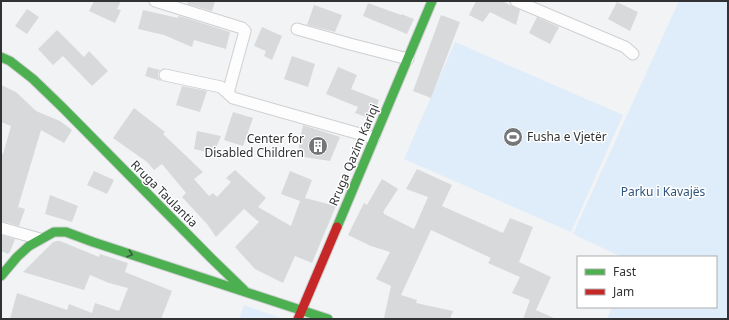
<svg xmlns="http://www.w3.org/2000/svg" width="729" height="320" viewBox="0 0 729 320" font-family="'Noto Sans',sans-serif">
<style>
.green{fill:#dfecfa}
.building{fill:#d8d9db}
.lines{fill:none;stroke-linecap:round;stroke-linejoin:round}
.street-casing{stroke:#cecfd1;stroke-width:13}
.fast-casing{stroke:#cecfd1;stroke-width:11}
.jam-casing{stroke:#cecfd1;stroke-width:11}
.street{stroke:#fdfdfe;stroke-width:11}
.fast{stroke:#4caf50;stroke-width:9}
.jam{stroke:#c62828;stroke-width:9}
.oneway{stroke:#3a5e3e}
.labels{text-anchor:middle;stroke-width:3;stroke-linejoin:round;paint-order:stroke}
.poi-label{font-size:12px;fill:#313234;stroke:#fff;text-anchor:start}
.street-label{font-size:12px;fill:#313234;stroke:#fff}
.park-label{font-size:12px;fill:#2e547b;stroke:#fff}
</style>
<rect width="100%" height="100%" fill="#f1f3f5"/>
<path class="green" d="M679 1H728V319H607L612 307H716V257H622L573 234Z
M455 42 623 115 571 232 404 159Z
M244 305 283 319H239Z"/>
<path class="building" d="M94 1H121L117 9 121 10 115 23 89 11Z
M188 1H215L212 11 187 4Z
M476 1H502L520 10 516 25 490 12 483 22 469 15Z
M617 2 638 12 630 31 608 19Z
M368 3 401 15V14L414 19 407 34 363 16Z
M314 5 342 15 335 32 307 25Z
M27 9 39 17 27 34 15 26Z
M143 10 178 18V16L183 17 230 32 226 49 194 40 192 47 164 35 138 29Z
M441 15 460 22 431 98 413 91Z
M537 17 559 27 550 44 529 33Z
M262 27 282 36 272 60 264 56 266 51 254 46Z
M57 30 84 57 89 51 108 71 92 86 63 56 53 65 38 49Z
M292 56 315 64 308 87 284 79Z
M148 67 160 70 158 73V77L161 81 145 76Z
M338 67 357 75 351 89 379 100 372 119 355 113 358 107 326 94Z
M1 85 16 92 36 111 60 121 72 130 64 143 41 130 18 207 25 209 19 226 1 221V153L3 154 11 126 1 122Z
M182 86 207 91 200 112 176 105Z
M134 108 165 132 163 134 203 172 194 179 209 196 213 193 217 197 231 182 226 178 235 170 266 198 258 207 291 226 300 201 281 194 290 171 312 180 305 198 336 206 312 263 295 256 283 283 255 269 235 247 259 222 244 209 216 237 207 224 182 197 186 193 162 164 154 170 147 162 113 138Z
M233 112 253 118 243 146 224 140Z
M303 125 340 137 330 161 297 156Z
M197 131 221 136 216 148 212 147 211 153 194 149Z
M417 169 452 185 442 206 503 233 510 218 533 227 519 262 551 277 536 310 556 319H523L530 300 512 293 520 277 488 263 491 258 431 230 401 295 417 300 416 303 453 311 450 319H389L384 318 391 286 376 279 390 252 371 246 348 235 364 203 367 205 382 179 398 189 383 212 384 213V214L414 229 428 197 406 189Z
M94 171 114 180 107 194 87 185Z
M50 195 78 206 72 222 45 214Z
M1 235 15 239 10 252 8 254 1 251Z
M56 241H60L99 257 100 254 128 263 125 272 172 291 161 319H10L17 293 67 310 69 304 92 313 95 303 119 311 128 288 109 283 90 275 84 290 23 272 52 243Z"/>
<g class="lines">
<defs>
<path id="street" d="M155 1 242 28 245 31 228 93
M516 1 625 47 633 54
M297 29 350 44 408 59
M165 75 221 87 233 98 374 138
M1 228 40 239"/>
<path id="fast" d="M1 57 10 61 33 79 63 108 211 258 244 290
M337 227 432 1
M1 276 17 257 29 246 54 232H66L93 242 328 319"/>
<path id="jam" d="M298 319 337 227"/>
</defs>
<use href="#street" class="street-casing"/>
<use href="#fast" class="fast-casing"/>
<use href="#jam" class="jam-casing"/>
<use href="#street" class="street"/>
<use href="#fast" class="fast"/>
<use href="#jam" class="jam"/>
</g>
<defs><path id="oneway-chevron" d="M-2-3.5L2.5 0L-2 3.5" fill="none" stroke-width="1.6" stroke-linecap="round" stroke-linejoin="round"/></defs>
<use class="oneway" href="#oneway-chevron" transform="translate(130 254) rotate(18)"/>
<defs>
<symbol id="stadium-disc" viewBox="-11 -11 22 22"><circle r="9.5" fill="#747678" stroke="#fff"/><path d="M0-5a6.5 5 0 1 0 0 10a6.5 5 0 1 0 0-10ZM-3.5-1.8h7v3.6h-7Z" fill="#fff"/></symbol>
<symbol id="building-disc" viewBox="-11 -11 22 22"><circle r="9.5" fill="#747678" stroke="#fff"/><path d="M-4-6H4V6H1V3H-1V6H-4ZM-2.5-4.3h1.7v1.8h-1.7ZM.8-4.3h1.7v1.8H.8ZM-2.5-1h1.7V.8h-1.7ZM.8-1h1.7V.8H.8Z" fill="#fff"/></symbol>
</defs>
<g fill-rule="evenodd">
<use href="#stadium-disc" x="502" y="126" width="22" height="22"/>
<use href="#building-disc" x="307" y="135" width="22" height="22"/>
</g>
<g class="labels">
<g class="poi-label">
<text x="527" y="141">Fusha e Vjetër</text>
<text x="304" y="143" text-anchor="end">Center for<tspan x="304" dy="14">Disabled Children</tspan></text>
</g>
<g class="street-label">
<text transform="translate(354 155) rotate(-67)" y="4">Rruga Qazim Kariqi</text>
<text transform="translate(164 194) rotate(45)" y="4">Rruga Taulantia</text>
</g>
<g class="park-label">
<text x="663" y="196">Parku i Kavajës</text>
</g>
</g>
<rect width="729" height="320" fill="none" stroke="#313234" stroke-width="4"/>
<rect x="577" y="256" width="140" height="52" fill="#ffffff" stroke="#adadae"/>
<rect x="585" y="269" width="20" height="6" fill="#4caf50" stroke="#adadae"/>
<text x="613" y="276" font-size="12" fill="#313234">Fast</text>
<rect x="585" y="289" width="20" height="6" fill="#c62828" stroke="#adadae"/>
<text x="613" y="296" font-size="12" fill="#313234">Jam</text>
</svg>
